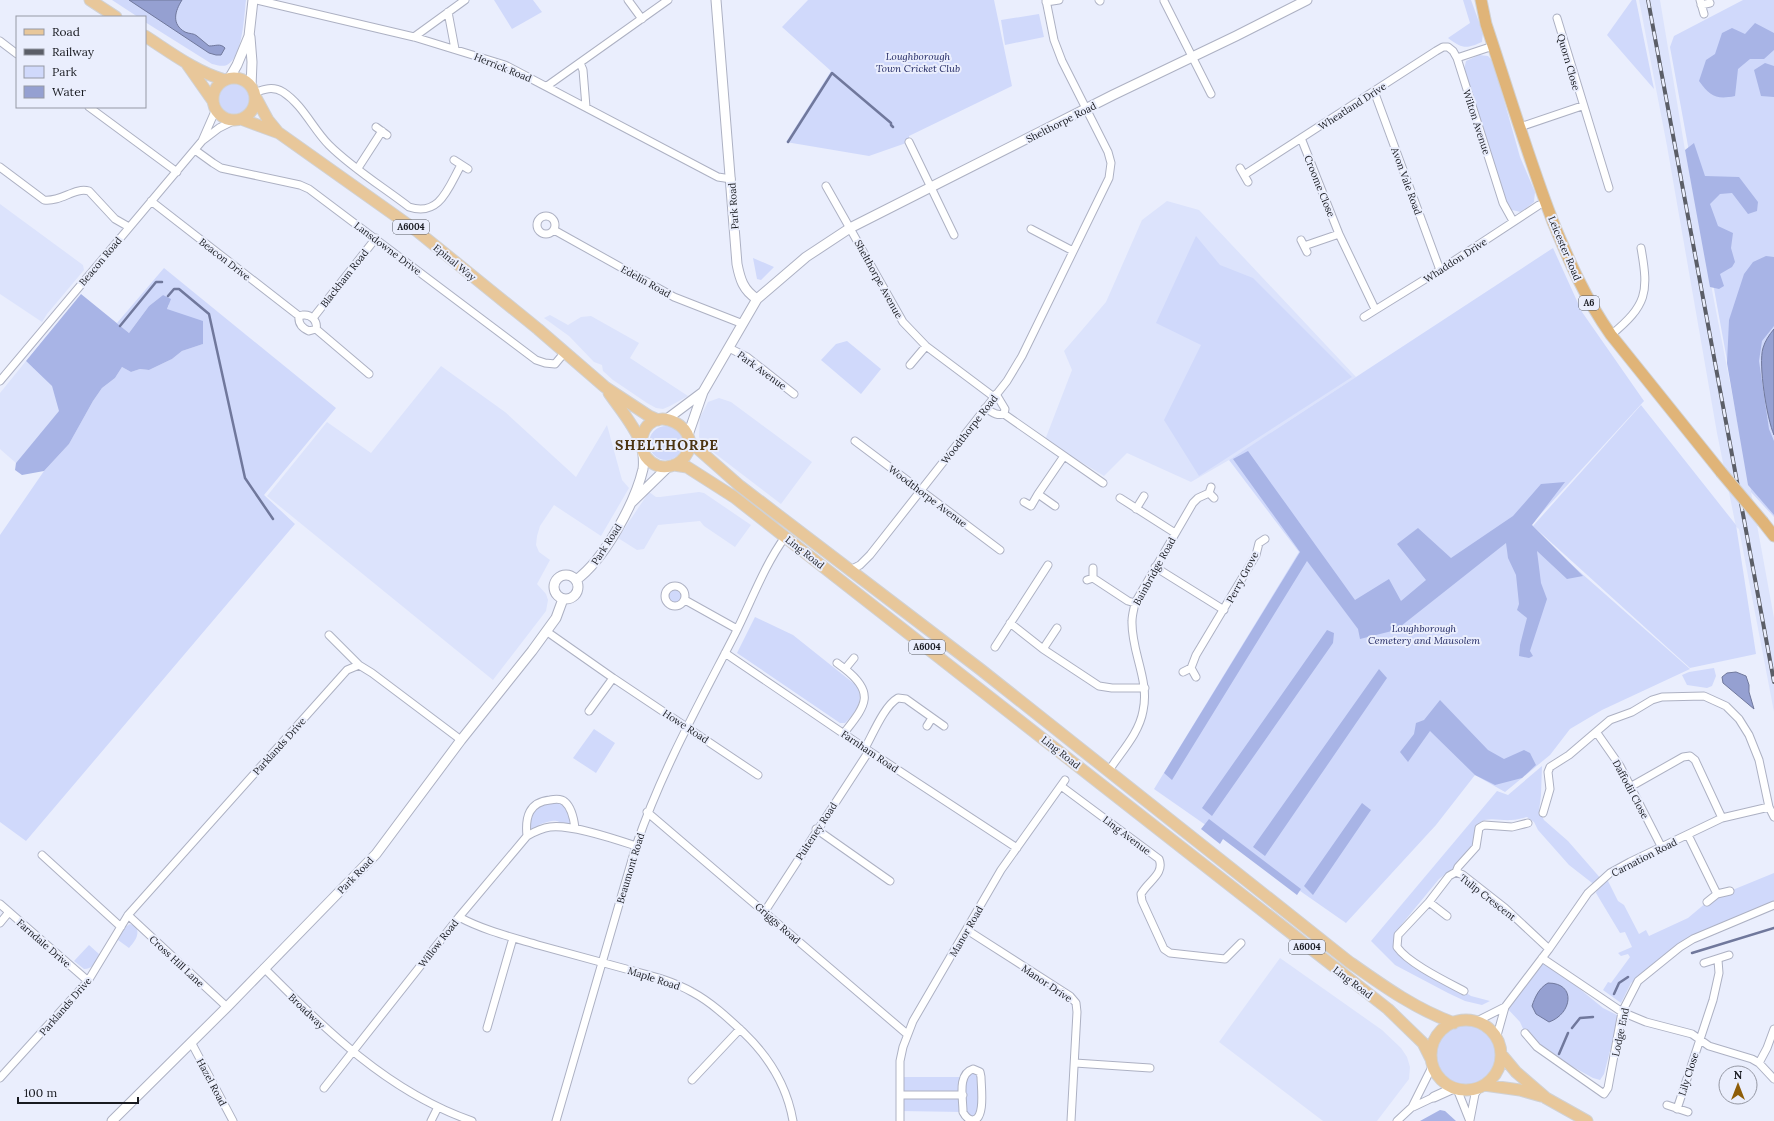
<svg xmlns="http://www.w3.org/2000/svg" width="1774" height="1121" viewBox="0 0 1774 1121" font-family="Lora,serif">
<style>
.built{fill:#dce3fc}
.green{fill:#d0d9fb}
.forest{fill:#a8b4e6}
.water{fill:#95a0d1;stroke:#70789c}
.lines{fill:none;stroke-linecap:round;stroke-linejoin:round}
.stream{stroke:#70789c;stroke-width:2.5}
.minor-casing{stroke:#adb1c3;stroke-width:9}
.tertiary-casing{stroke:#adb1c3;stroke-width:11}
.primary-casing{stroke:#d1d1d2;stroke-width:13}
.trunk-casing{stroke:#d1d1d2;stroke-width:13}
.minor{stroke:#fff;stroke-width:7}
.tertiary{stroke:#fff;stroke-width:9}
.primary{stroke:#e8c79a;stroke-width:11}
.trunk{stroke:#e0b478;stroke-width:11}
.rail-casing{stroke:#5b5e67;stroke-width:4}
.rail{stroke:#eaeefd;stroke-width:2.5;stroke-dasharray:8;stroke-linecap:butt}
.trunk-bridge-casing{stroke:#d1d1d2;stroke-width:13;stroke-linecap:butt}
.trunk-bridge{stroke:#e0b478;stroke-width:11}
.labels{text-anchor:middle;stroke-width:4;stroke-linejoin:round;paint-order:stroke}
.shield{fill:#eaeefd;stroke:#575a62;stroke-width:1}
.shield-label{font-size:9px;font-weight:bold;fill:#181a20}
.park-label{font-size:10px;font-style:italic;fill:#232a64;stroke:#eaeefd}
.street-label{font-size:10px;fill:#181a20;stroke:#eaeefd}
.district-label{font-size:14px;font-weight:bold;letter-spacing:1px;fill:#4c3411;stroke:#eaeefd}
</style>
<rect width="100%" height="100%" fill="#eaeefd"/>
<path class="built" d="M1639 0H1660L1685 150 1751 492 1774 618V712L1739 529 1736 527 1717 433 1667 146Z
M1167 201 1199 210 1356 377 1229 460 1191 482 1127 453 1104 476 1045 440 1072 370 1064 351 1106 302 1142 220Z
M0 204 83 265 84 270 47 314 42 322 0 294Z
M550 315 568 325 581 317 591 316 639 343 630 358 688 396 670 406 663 409 656 408 647 403 613 380 603 371 602 365 594 362 569 336 544 318Z
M26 361 52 386 60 411 16 463 0 449V393Z
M441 366 505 412 576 477 607 425 622 480 629 488 601 536 554 505 540 526 537 536 536 545 539 552 550 560 537 584 546 594 548 600 546 611 493 680 267 496 327 422 371 453Z
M719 398 731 402 812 462 781 504 713 452 703 444 699 437 700 417 704 410 708 402Z
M649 492 656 497H660L699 492 704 493 751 525 735 547 704 526 700 521 658 525 644 549 637 550 618 538Z
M1280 958 1382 1030 1401 1048 1407 1057 1410 1067 1409 1079 1377 1121H1323L1219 1042Z"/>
<path class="green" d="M112 0H246C244 15 243 57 227 65 222 67 217 65 212 64L145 22V17H138Z
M494 0H533L542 12 512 29Z
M808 0H994L1012 86 909 136V142L869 156 786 142 831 71 782 27Z
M1463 0H1471L1483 33 1482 42C1466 49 1463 49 1448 38L1470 23Z
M1632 0H1636L1654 89 1607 35Z
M1743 0H1774V517L1751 492 1670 47 1674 36Z
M1039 14 1044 37 1005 45 1001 20Z
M1479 55 1488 56 1493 61 1520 157 1535 192 1534 202 1521 212 1512 210 1506 201 1464 70 1466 61Z
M219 99a15 15 0 1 1 30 0a15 15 0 1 1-30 0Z
M1196 236 1220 265 1253 278 1352 377 1199 476 1164 420 1201 345 1156 323Z
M1553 248 1582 312 1644 401 1529 527 1690 669 1602 710 1570 729 1550 755 1505 792 1475 775 1436 825 1346 923 1154 789 1299 552 1229 460Z
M753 258 774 267 761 280 757 279Z
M164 268 336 408 264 495 295 524 26 841 0 822V535L44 471 69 444 93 401 102 388 115 378 122 367 131 372 140 369 149 370 172 359 182 351 203 344 167 309 169 305 163 295 149 306 129 333 117 323Z
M847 341 881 369 861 394 821 360 836 344Z
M1641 405 1736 525 1756 654 1690 668 1533 526Z
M649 443a17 17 0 1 1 34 0a17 17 0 1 1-34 0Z
M665 596a10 10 0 1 1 20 0a10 10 0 1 1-20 0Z
M755 617 793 635 857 686C865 700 855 713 845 723H840L737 653Z
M1714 668 1716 676 1712 686 1707 688 1687 685 1682 675 1689 672Z
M594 729 615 743 596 773 573 758Z
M1542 766 1541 795 1539 811 1544 820 1568 841 1602 880 1608 881 1618 901 1624 905 1639 934 1646 930 1649 936 1688 918 1707 902 1730 891 1774 873V905L1693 939 1631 983 1621 1003 1603 990 1608 982 1611 983 1630 957 1628 954 1621 956 1618 953 1632 947 1625 932 1620 933 1596 893 1599 883 1596 886 1569 865 1538 830 1534 822 1527 817C1522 818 1517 820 1511 820 1501 821 1487 816 1479 823L1476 847 1456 872 1452 869 1439 879 1402 924 1398 935 1400 951 1471 996 1490 1001 1482 1005 1465 1001 1448 993 1395 965 1371 941 1497 791 1508 795Z
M542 801 566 803 575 828C556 826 564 815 539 825L538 830 527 836V820Z
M130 924 136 926C140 935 135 941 129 948L118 940 125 927Z
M89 945 99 954C99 962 92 969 84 969L74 961Z
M1542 958 1603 1008 1619 1016 1604 1074 1600 1080 1593 1078 1537 1047 1525 1033 1520 1022 1506 1007Z
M1431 1055a35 35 0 1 1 70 0a35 35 0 1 1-70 0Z
M967 1071 980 1072 981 1111 975 1119 963 1112 900 1111V1077H963Z"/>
<path class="forest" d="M1755 23 1774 33V50L1764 59H1750L1738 69 1735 96C1716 100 1710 96 1699 81L1706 60 1715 54 1722 33 1732 28 1745 34Z
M1765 63 1774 66V97L1761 96 1754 70Z
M1694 143 1705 176 1739 177 1758 202 1757 211 1748 214 1732 193 1720 194 1710 204 1718 226 1733 233 1731 248 1735 262 1732 267 1720 274 1724 286 1719 289 1710 287 1685 150Z
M1766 256 1774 257V326L1762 341 1759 361 1769 429 1774 441V515L1748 485 1727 363 1729 320 1744 274 1753 262Z
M81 294 129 333 149 306 163 295 171 299 167 309 203 321V344L182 351 172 359 149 370 140 369 131 372 122 367 115 378 102 388 93 401 69 444 44 471 22 475 15 470 16 463 59 411 52 386 26 361Z
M1248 451 1355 600 1389 579 1401 601 1426 580 1397 544 1418 528 1451 558 1513 516 1541 484 1565 482 1532 525 1583 576 1567 579 1537 551 1541 583 1547 599 1530 651 1533 656 1529 658 1519 656 1520 645 1527 618 1517 610 1519 604 1516 575 1508 558 1506 543 1396 630 1360 639 1358 629 1307 561 1172 780 1164 773 1300 552 1233 459Z
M1327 630 1334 633 1333 643 1212 816 1202 808Z
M1379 669 1387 678 1265 856 1253 847Z
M1440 700 1488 750 1504 759 1524 750 1530 753 1536 765 1522 778 1495 785 1475 775 1430 731 1408 762 1400 752 1414 734 1416 723 1424 720Z
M1362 803 1371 810 1313 895 1304 886Z
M1209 819 1301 889 1297 895 1223 839 1220 844 1201 829Z
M1440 1110 1445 1111 1456 1121H1420Z"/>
<path class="water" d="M129 0H182C175 11 171 24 185 32 189 34 194 33 197 36 201 39 205 43 209 46 216 46 220 43 225 48L221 55H216L209 53Z
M1774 329V435C1767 419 1758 364 1763 348 1765 341 1769 335 1774 329Z
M1736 672 1746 676 1749 685V692L1754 709 1723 683 1722 677 1727 673Z
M1548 983C1577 983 1572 1014 1549 1022L1536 1014 1532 1006C1535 997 1539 988 1548 983Z"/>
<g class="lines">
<path class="stream" d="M788 142 832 73 891 123V125L893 127
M168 296 174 289H179L209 314 245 478 273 519
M120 326 156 282H162
M1692 953 1774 928
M1614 994 1619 983 1628 977
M1572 1028 1580 1018 1593 1017
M1559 1054 1568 1033"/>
<defs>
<path id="minor" d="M257 0 414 37 505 65 718 177 731 179
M628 0 642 19
M1099 0 1100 1
M1700 0 1704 14
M1164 1 1211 94
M1046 2 1059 0
M1701 5 1710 3
M448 12 455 49
M1557 18 1609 188
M414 37 465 0
M0 41 17 54
M1457 58 1493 46
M580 63 583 70 586 107
M547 86 668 0
M1374 91 1440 270
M254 93C264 89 273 86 283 92 303 105 313 129 329 145 352 168 383 187 409 207 440 217 448 188 461 165
M89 107 177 172
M376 127 387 135
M1520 127 1582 106
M1301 138 1339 234 1375 309
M202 141 219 128 235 120
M909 142 954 235
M195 150 213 163 221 168 300 185 309 189 536 360 545 363 555 364 565 352
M454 160 468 169
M0 167 44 200C62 202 74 187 89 191L115 219 129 227
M358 168 382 131
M1240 168 1248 182
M1244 175 1436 51 1443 47H1448L1453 51 1457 58 1503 203 1513 221
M826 186 903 322 926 346 994 397
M151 201 299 316
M537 225a9 9 0 1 1 18 0a9 9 0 1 1-18 0Z
M1031 229 1073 251
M554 230 674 297 743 324
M1301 240 1307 252
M1304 246 1339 234
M303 315C311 314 318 321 316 329L309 331C302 328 298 324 299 316Z
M1364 317 1440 270 1539 205 1546 203
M313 318 376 238
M316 329 369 374
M1611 335C1647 305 1649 293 1641 248
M729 348 747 357 794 394
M910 365 926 346
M0 381 202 141 216 109
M985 408C992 412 996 416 1004 414L1005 409 996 394
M1004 414 1103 483
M855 441 1000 550
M1211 487 1209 493 1214 498
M1038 494 1064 456
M1120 498 1175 533
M1024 502 1031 506 1038 494 1055 506
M1136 509 1144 496
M1155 567 1224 610
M850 570 860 565 870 555 1007 381 1022 356 1109 178 1111 163 1108 152 1062 61 1054 40 1046 0
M1093 578 1128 601 1135 603
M1087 580 1093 578V568
M665 596a10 10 0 1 1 20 0a10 10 0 1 1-20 0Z
M685 600 737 629
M1010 623 1043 649 1099 686 1112 688H1145
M546 631 613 678 758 775
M329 635 359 665
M995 647 1048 565
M1043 649 1057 628
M725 653 869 751 1017 848
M837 663 845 669
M1191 668 1196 655 1256 555 1259 543 1265 539
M1183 672 1191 668 1196 677
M589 711 613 678
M927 726 932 718
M844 733C864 707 877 694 845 669L854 658
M1597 733 1620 766 1662 848
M865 748C873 734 884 706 898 698L906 699 944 726
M1108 772C1120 753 1139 734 1143 711 1150 680 1131 652 1132 621 1132 615 1134 609 1135 603L1193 503 1198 498 1209 493
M1061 786 1159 859C1165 874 1148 881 1141 894L1142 901 1164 949 1170 953 1225 959 1241 943
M1630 787 1683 757 1690 756 1695 760 1722 818
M647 812 907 1034
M1543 813 1550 789 1548 772 1550 767 1569 755 1610 720 1632 712 1652 700 1662 697 1704 696 1726 706 1739 719 1749 735 1759 760 1769 807 1774 817
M816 829 890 881
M1688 835 1717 894
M527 836C525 817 529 802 550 800 555 799 562 799 565 802 572 808 574 820 575 828
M42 855 121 927
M1456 872 1458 867 1476 847 1479 828 1484 825 1512 827 1528 823
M1429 902 1447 916
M1707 902 1717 894 1730 891
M0 904 88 981
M765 911 869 751
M128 915 227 1007
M459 917C483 930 511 937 538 945 568 953 597 961 626 969 648 975 671 980 692 992 711 1002 728 1018 744 1033 769 1057 787 1086 793 1121
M0 923 9 912
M967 930 1070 996 1076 1003 1077 1012 1071 1121
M1542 958 1622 1012 1646 1022 1692 1034 1709 1046 1752 1059 1759 1063 1774 1079
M1704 963 1729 955
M264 968C325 1029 388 1092 472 1121
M1464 991C1445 981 1408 963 1397 947L1398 935 1429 902 1449 876 1456 872 1463 875 1505 908 1549 949
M1475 1022 1505 1007
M487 1028 513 938
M1525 1033 1537 1047 1604 1094 1608 1088 1622 1012 1638 981 1680 947 1693 939 1774 905
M1496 1039 1505 1007 1549 949 1588 893 1610 873 1630 862 1722 818 1769 807
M191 1042 233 1121
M1075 1063 1150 1068
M1759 1063 1767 1048 1774 1029
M973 1069 980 1072 981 1077C981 1086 986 1121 972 1120 967 1119 965 1116 963 1112 963 1098 957 1074 973 1069Z
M0 1078 88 981 128 915 347 670 359 665 372 673 461 740
M692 1080 740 1029
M324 1088 459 917 527 836C534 832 542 828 550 827 571 824 615 839 636 846
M1457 1089 1469 1119
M900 1095H963
M1667 1105 1688 1112
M1413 1107 1434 1097
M1677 1109 1713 1000 1719 973 1718 960
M1470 1120 1475 1094 1480 1087
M431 1121 438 1107
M556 1121 636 846C661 772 699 704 735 634 751 602 764 566 785 537
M900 1121V1061L903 1047 913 1021 1001 870 1065 780
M1397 1121 1412 1107 1433 1065"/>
<path id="tertiary" d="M716 0 737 264C740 279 743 290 757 299
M250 37 252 62 251 87
M229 79 237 65 249 36 253 0
M667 419 703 392
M688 435 703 392 757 299 806 257 850 228 1113 95 1236 36 1307 0
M631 503 669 466
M554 587a12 12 0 1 1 24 0a12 12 0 1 1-24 0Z
M576 580C604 560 635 503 643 469 644 464 643 457 643 451
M1434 1097 1454 1088
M112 1121 227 1007 376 854 461 740 532 651 556 618 563 599"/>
<path id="primary" d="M90 0 116 17
M145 36C170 52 196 72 225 80
M187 64 213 101
M213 99a21 21 0 1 1 42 0a21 21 0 1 1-42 0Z
M255 96 268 120 277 131
M241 119 279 133 417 231 538 329 605 387 649 416 658 420
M609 393C620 409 634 425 641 443 643 447 642 452 646 457 649 461 653 464 658 466 666 468 675 466 681 461 713 431 646 394 641 443
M689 441 740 486 980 669 1348 961C1382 985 1415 1009 1454 1023
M674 465 687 467 734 497 1388 1009 1423 1043 1431 1059
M1431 1055a35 35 0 1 1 70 0a35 35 0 1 1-70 0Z
M1501 1054 1516 1072 1546 1098 1587 1121
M1484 1085 1520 1090 1541 1096"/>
<path id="trunk" d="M1481 0 1486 24C1508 90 1528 157 1553 222 1570 263 1585 298 1611 335L1721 472
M1763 522 1774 536"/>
</defs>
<use href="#minor" class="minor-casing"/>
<use href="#tertiary" class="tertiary-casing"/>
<use href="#primary" class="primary-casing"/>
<use href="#trunk" class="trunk-casing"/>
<use href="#minor" class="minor"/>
<use href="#tertiary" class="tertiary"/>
<use href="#primary" class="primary"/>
<use href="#trunk" class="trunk"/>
<defs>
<path id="rail" d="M1648 0 1774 682"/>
</defs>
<use href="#rail" class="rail-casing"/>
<use href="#rail" class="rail"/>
<defs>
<path id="trunk-bridge" d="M1721 472 1763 522"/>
</defs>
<use href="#trunk-bridge" class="trunk-bridge-casing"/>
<use href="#trunk-bridge" class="trunk-bridge"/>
</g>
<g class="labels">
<g class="shield">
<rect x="393" y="220" width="36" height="14" rx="3"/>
<rect x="1579" y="296" width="20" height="14" rx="3"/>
<rect x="909" y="640" width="36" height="14" rx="3"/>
<rect x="1289" y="940" width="36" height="14" rx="3"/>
</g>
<g class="shield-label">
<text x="411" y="230">A6004</text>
<text x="1589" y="306">A6</text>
<text x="927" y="650">A6004</text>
<text x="1307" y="950">A6004</text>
</g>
<g class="park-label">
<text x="918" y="60">Loughborough<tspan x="918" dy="12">Town Cricket Club</tspan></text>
<text x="1424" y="632">Loughborough<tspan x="1424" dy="12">Cemetery and Mausolem</tspan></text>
</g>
<g class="street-label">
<text transform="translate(1569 62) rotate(74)" y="4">Quorn Close</text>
<text transform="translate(503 67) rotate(22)" y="4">Herrick Road</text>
<text transform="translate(1352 106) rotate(-33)" y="4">Wheatland Drive</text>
<text transform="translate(1061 122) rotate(-27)" y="4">Shelthorpe Road</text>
<text transform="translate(1477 122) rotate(72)" y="4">Wilton Avenue</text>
<text transform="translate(1407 181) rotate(70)" y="4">Avon Vale Road</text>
<text transform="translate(1320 186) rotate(68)" y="4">Croome Close</text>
<text transform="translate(733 206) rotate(-94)" y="4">Park Road</text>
<text transform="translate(388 248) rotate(37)" y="4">Lansdowne Drive</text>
<text transform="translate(1565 248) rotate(67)" y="4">Leicester Road</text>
<text transform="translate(225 259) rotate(38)" y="4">Beacon Drive</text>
<text transform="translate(1455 260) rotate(-33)" y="4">Whaddon Drive</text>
<text transform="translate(100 261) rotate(-50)" y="4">Beacon Road</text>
<text transform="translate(455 262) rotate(39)" y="4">Epinal Way</text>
<text transform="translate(344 278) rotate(-52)" y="4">Blackham Road</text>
<text transform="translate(879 279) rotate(61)" y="4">Shelthorpe Avenue</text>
<text transform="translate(646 281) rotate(29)" y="4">Edelin Road</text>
<text transform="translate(762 370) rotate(36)" y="4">Park Avenue</text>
<text transform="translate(969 429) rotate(-52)" y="4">Woodthorpe Road</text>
<text transform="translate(928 496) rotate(37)" y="4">Woodthorpe Avenue</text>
<text transform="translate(606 544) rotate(-57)" y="4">Park Road</text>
<text transform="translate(805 552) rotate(38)" y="4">Ling Road</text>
<text transform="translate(1154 571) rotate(-61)" y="4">Bainbridge Road</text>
<text transform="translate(1242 577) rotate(-62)" y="4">Perry Grove</text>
<text transform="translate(686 726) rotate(33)" y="4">Howe Road</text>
<text transform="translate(279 746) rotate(-48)" y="4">Parklands Drive</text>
<text transform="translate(870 751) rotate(34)" y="4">Farnham Road</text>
<text transform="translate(1061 752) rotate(38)" y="4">Ling Road</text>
<text transform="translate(1631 789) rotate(62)" y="4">Daffodil Close</text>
<text transform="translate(816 831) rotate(-57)" y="4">Pulteney Road</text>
<text transform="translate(1127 835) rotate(37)" y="4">Ling Avenue</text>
<text transform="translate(1644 857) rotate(-27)" y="4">Carnation Road</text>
<text transform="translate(630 868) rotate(-73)" y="4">Beaumont Road</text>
<text transform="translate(355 875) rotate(-46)" y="4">Park Road</text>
<text transform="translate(1488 897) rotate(38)" y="4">Tulip Crescent</text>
<text transform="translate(778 923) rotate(41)" y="4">Griggs Road</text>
<text transform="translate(966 931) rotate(-60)" y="4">Manor Road</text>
<text transform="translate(44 943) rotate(41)" y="4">Farndale Drive</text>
<text transform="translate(438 943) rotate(-52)" y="4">Willow Road</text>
<text transform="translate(177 961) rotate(43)" y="4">Cross Hill Lane</text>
<text transform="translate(654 978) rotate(18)" y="4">Maple Road</text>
<text transform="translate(1353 982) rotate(37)" y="4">Ling Road</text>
<text transform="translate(1047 983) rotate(34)" y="4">Manor Drive</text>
<text transform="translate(65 1006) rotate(-49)" y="4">Parklands Drive</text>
<text transform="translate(307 1011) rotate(44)" y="4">Broadway</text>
<text transform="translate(1620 1032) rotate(-78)" y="4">Lodge End</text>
<text transform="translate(1688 1074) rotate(-72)" y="4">Lily Close</text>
<text transform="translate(212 1082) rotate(62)" y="4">Hazel Road</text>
</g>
<g class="district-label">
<text x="667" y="450">SHELTHORPE</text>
</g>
</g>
<rect x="16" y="16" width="130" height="92" fill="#eaeefd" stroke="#9699a5"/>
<rect x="24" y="29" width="20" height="6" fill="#e8c79a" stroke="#9699a5"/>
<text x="52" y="36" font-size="12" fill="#181a20">Road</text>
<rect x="24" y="49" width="20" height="6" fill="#5b5e67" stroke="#9699a5"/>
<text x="52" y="56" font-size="12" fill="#181a20">Railway</text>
<rect x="24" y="66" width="20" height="12" fill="#d0d9fb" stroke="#9699a5"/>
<text x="52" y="76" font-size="12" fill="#181a20">Park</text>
<rect x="24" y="86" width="20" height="12" fill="#95a0d1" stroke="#9699a5"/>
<text x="52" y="96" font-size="12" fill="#181a20">Water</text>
<g transform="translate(1738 1085)"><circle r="19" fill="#eaeefd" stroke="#9699a5"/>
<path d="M0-3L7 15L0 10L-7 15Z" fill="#8f5e09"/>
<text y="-6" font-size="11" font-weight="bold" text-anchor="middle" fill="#181a20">N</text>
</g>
<path d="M18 1097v6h120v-6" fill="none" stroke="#181a20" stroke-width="2"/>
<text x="24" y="1097" font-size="12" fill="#181a20" stroke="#eaeefd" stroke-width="3" paint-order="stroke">100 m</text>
</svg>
